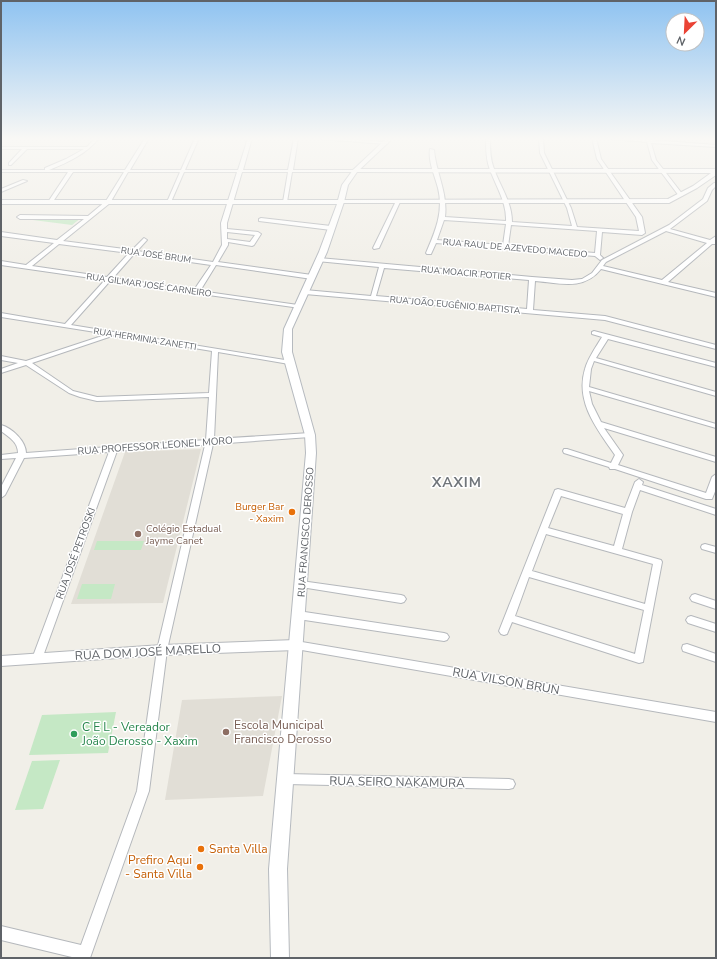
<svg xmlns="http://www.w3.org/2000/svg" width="717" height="959" viewBox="0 0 717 959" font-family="'Nunito Sans',sans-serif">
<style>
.education{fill:#e1ded6}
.green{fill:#c5e8c5}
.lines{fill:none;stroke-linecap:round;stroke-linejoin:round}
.minor-casing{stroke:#b5b8bc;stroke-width:2}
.tertiary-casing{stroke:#b5b8bc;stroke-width:2}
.secondary-casing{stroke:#b6babf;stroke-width:2}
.minor{fill:#fff;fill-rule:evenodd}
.tertiary{fill:#fff;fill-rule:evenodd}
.secondary{fill:#fff;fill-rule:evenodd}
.food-dot{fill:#e8710a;stroke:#fff;stroke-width:1.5}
.education-dot{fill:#8d6e63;stroke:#fff;stroke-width:1.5}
.leisure-dot{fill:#2e9e5b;stroke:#fff;stroke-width:1.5}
.labels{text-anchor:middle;stroke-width:3;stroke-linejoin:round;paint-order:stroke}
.far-street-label{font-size:9px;fill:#5f6368;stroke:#fff}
.street-label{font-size:10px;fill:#5f6368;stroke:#fff}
.food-label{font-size:10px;fill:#c56008;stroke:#fff;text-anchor:end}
.education-label{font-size:10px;fill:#785e54;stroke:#fff;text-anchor:start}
.near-street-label{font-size:12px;fill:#5f6368;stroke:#fff}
.near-education-label{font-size:12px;fill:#785e54;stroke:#fff;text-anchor:start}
.near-leisure-label{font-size:12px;fill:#27864d;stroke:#fff;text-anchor:start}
.near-food-label{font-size:12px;fill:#c56008;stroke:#fff;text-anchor:start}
.district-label{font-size:14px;font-weight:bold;letter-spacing:1px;fill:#70757a;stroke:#fff}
</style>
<rect width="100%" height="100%" fill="#f1efe8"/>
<path class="education" d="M201 449 163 603 71 604 125 452Z
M282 696 263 796 165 800 182 700Z"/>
<path class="green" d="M81 218 72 225 25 219Z
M97 541H144L141 550H94Z
M82 584H115L111 599H77Z
M116 712 108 753 29 755 42 715Z
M60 760 43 809 15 810 32 761Z"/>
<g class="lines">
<defs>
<path id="minor" d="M95 138H99C86 154 69 162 49 170H125L145 138H149L130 170H181L195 138H199L185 170H238L248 138H252L243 170H288L294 138H298L293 170H355L357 171 355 172H292L287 202 285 203 283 202 288 172H242L227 223V229L258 232 261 234 254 245 252 246 228 242V245L218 262 312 275 315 277 312 279 216 265 200 291 298 305 301 307 300 308 110 281 71 325 291 361 292 362 289 364 218 352 214 439 310 433 314 435 310 437 213 444 167 650 149 791 90 958H76L1 940V926L81 945 137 791 157 650 205 445 117 451 42 659 41 662 37 663 33 662 32 659 109 452 24 458 5 495 1 498V487L16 458 1 459V455L18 453C18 442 9 437 1 431V425C12 428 26 441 26 453L206 440 209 397 97 401 80 397 69 393 26 365 1 373V369L18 363 1 360V356L26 361 108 334 1 317V313L65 324 105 280 1 265V261L26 265 54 243 1 236V232L57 240 84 219H20L17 217 20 215 88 216 106 201 124 172H73L52 203H50L48 202 68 172H1V170H45V168L66 159 84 149H27L11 165H9V163L22 149H1V147H87ZM128 172H180L167 202 169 203 171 202 184 172H237L221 223 222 245 213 262 137 251 147 240 144 238 132 250 63 241 110 203ZM227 232 255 235 250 242 227 239ZM59 244 129 253 107 277 32 266ZM134 254 211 265 194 290 113 278ZM115 335 212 351 209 393 97 397 73 391 32 363Z
M307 138H330L386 142 388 143 386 144Z
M486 138H490C490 148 490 157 493 166 499 185 512 201 512 222L572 226 567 208 540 153 539 138H543L544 153 571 208 577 227 639 231 636 217 597 159 592 138H596L601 159 642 217 645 233 642 235 602 232 600 255 603 258 600 260 595 256 436 243 431 254H427L426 253C435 232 444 212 438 188 435 176 428 162 430 149L434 150C436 173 448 193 445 217L506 221C507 202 495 185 489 167 486 157 486 148 486 138ZM444 220 506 224 503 245 437 240ZM511 225 597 231 595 253 508 246Z
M600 138 646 140V138H650L651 140 716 145V147L651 143 656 160 683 195 681 196H679L652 160 647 142Z
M23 180 27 181 1 192V189Z
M714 183H716V186L712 190 707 201 670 229 710 240 716 236V244H712L668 282 716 293V297L601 269C584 291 559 283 535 281L533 310 605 316 716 345V349L605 320 305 294 302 292 305 290 371 296 379 267 317 261V259L319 258 532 277 572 280 582 279 592 273 602 260 669 225 703 199 708 188ZM666 231 707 243 662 280 603 266 606 262ZM384 268 529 280 527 309 376 296Z
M396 201 400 202 379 248 374 249 373 248Z
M261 218 331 226 334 228 331 230 259 221V219Z
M594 331 716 363V367L608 339 596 358 716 392V396L594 361 591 369 589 387 716 424V428L589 391 592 404 601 422 716 457V462L604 428 623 455 618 465 706 493 712 477 716 474V489L712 499H706L615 469H610L609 467 564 453 563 451 564 449H567L611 463 615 455C597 429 575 402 585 369 588 358 596 347 602 337L592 334V332Z
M639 479 643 482 642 485 716 509V515L640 490 632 512 622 549 661 560 662 562 643 662 639 663 512 622 507 634 504 635 501 634 499 631 555 490 558 489 625 508 635 482ZM561 496 623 514 614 546 548 528ZM546 534 653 564 645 604 532 571ZM529 577 644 610 635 654 515 616Z
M705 544 716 547V553L702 549 701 547 702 545Z
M301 581 401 595 404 596 406 599 404 602 401 603 301 587 298 586 296 584 298 582Z
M695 594 716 601V609L692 601 690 598 692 595Z
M298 611 444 633 447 634 449 637 447 640 444 641 298 619 295 618 293 615 295 612Z
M691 616 716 624V632L688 623 686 620 688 617Z
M296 641 716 712V722L296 649 293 648 291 645 293 642Z
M687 644 716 654V662L683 651 682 648 683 645Z
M286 774 509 779 513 780 515 784 513 788 509 789 286 784 282 783 280 779 282 775Z"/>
<path id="tertiary" d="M355 169H716V175L697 188 669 203H339V201L341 200 668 199 693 186 711 173 353 172V170Z
M296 640 300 641 302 645 300 649 296 650 162 655 1 666V656L162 645Z"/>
<path id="secondary" d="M387 138H393L357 172 348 185 344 202 327 252 292 329V352L315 435 316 453 287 869 289 958H271L269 869 306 453 305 435 282 352 284 329 319 252 337 204H1V200H338L342 185 353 170Z"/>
</defs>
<use href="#minor" class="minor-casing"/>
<use href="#tertiary" class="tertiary-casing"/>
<use href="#secondary" class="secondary-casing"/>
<use href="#minor" class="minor"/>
<use href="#tertiary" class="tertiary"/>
<use href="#secondary" class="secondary"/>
</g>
<linearGradient id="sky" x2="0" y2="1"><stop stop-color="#8fc3f1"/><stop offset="0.51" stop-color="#f9f8f5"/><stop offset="1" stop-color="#f9f8f5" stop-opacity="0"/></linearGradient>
<rect width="717" height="272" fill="url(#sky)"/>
<g class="food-dot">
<circle cx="292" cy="512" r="4"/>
<circle cx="201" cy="849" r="4"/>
<circle cx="200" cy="867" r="4"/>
</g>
<g class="education-dot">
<circle cx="138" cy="534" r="4"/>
<circle cx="226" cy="732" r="4"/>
</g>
<circle class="leisure-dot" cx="74" cy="734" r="4"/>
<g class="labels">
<g class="far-street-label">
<text transform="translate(515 248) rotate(5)" y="3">RUA RAUL DE AZEVEDO MACEDO</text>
<text transform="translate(156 255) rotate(8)" y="3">RUA JOSÉ BRUM</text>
<text transform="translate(466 273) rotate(5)" y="3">RUA MOACIR POTIER</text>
<text transform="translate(149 285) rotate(8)" y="3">RUA GILMAR JOSÉ CARNEIRO</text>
<text transform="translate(455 305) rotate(5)" y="3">RUA JOÃO EUGÊNIO BAPTISTA</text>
<text transform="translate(145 339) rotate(9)" y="3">RUA HERMINIA ZANETTI</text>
</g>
<g class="street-label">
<text transform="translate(155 445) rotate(-4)" y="4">RUA PROFESSOR LEONEL MORO</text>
<text transform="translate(305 532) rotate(-86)" y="4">RUA FRANCISCO DEROSSO</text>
<text transform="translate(75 553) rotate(-70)" y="4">RUA JOSÉ PETROSKI</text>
</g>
<g class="food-label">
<text x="284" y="510">Burger Bar<tspan x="284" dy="12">- Xaxim</tspan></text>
</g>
<g class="education-label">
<text x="146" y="532">Colégio Estadual<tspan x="146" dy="12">Jayme Canet</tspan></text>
</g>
<g class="near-street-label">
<text transform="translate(148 652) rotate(-3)" y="4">RUA DOM JOSÉ MARELLO</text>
<text transform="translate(506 681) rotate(10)" y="4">RUA VILSON BRUN</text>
<text transform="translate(397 782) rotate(1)" y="4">RUA SEIRO NAKAMURA</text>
</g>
<g class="near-education-label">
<text x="234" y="729">Escola Municipal<tspan x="234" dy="14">Francisco Derosso</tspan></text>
</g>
<g class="near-leisure-label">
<text x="82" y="731">C E L - Vereador<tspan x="82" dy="14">João Derosso - Xaxim</tspan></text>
</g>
<g class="near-food-label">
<text x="209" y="853">Santa Villa</text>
<text x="192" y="864" text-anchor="end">Prefiro Aqui<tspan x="192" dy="14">- Santa Villa</tspan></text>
</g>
<g class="district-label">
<text x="457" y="487">XAXIM</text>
</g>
</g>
<rect width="717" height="959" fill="none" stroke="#5f6368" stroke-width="4"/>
<g transform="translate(685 32) rotate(204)"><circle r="19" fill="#ffffff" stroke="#bfc1c3"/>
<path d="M0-3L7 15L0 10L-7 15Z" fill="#ea4335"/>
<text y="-6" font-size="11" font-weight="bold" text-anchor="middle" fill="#5f6368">N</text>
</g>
</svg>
